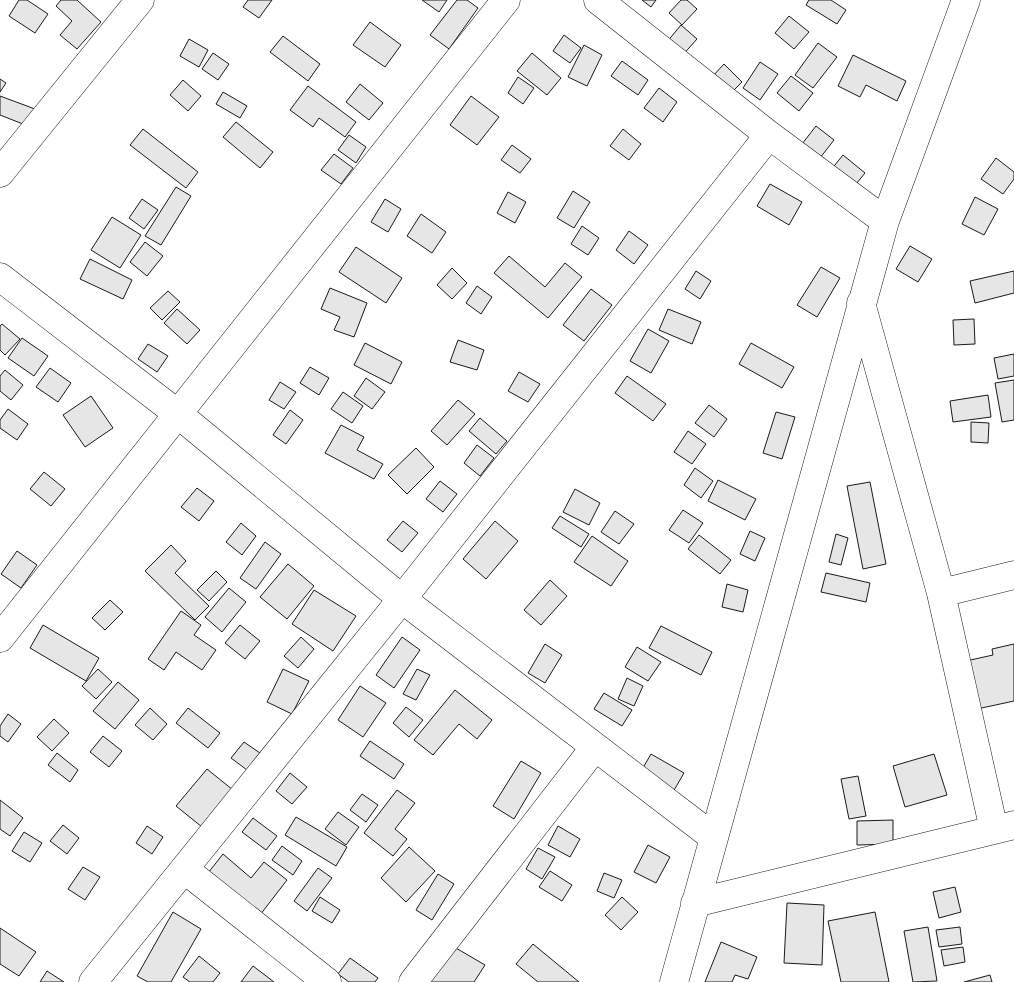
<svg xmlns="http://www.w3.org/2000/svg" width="1014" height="982" viewBox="0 0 1014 982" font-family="Arial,sans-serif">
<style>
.building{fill:#e6e6e6;stroke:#1a1a1a}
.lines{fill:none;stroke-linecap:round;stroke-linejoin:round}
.street-casing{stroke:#1a1a1a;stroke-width:29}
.street{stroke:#fff;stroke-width:28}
</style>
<rect width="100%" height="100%" fill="#fff"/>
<path class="building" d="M19 0H27L48 14 35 33 9 16Z
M61 0H77L101 22 77 49 60 35 72 21 56 6Z
M248 0H272L259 18 243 7Z
M422 0H447L439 12Z
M457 0H467L478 8 449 49 430 35Z
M642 0H656L651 7Z
M681 0H687L697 9 682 25 669 13Z
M809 0H831L846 10 837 24 806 5Z
M789 16 809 32 794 49 775 33Z
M370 22 401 45 385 67 353 45Z
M681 25 697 39 681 57 666 43Z
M564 35 581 48 570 63 553 51Z
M283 36 320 64 308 81 270 52Z
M189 39 208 50 199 67 180 56Z
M818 43 837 57 813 88 795 75Z
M584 45 602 55 587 86 568 77Z
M213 53 229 64 218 80 202 69Z
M532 53 561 78 547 95 517 71Z
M853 55 906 81 897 101 866 85 860 97 838 86Z
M622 61 648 80 638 95 611 76Z
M760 62 778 74 760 100 743 88Z
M724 64 742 82 729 95 711 78Z
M791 76 813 93 799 111 777 93Z
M518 77 534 88 523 104 508 93Z
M0 79 6 83 0 92Z
M183 80 201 96 188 111 170 95Z
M360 84 383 103 369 120 346 102Z
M308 86 356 122 345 137 319 118 313 127 290 110Z
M659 88 677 102 663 122 644 108Z
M223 92 247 106 240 118 216 104Z
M0 96 35 109 28 126 0 115Z
M471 96 499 117 477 145 450 125Z
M236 122 273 152 260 168 223 137Z
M816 126 834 140 820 158 802 144Z
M143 129 198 172 186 188 130 145Z
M623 129 641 144 629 160 610 146Z
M349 135 366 147 356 163 338 150Z
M512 145 531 159 520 173 501 160Z
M334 154 353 168 341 184 321 170Z
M843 155 865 173 852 189 830 171Z
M996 158 1014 172V179L1003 194 981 179Z
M770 184 802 202 789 225 757 206Z
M176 187 191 196 161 245 145 236Z
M573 191 590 202 574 228 557 218Z
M508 192 526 202 515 223 497 213Z
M975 197 998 209 984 235 962 224Z
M142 199 158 210 144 229 129 218Z
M385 199 401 209 388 232 371 222Z
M421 214 446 232 432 253 407 236Z
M112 217 141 235 120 268 91 250Z
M582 226 599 238 588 255 571 244Z
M629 231 648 245 634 264 616 250Z
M145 242 163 256 147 276 130 262Z
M910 246 932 259 918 282 896 269Z
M356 247 402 278 386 303 339 272Z
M509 256 545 287 565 263 582 277 548 318 494 273Z
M90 259 132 280 123 299 80 279Z
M821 267 840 278 817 317 797 305Z
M452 268 467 283 452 299 437 285Z
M696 271 711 281 700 299 685 289Z
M1014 271V293L975 303 970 281Z
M477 286 492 297 481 314 466 303Z
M330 288 367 303 354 337 334 330 340 317 321 309Z
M591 289 612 305 584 341 563 325Z
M168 291 180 302 162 320 150 308Z
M177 309 200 330 187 344 164 323Z
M668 309 701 322 692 344 659 330Z
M974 319 975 344 954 345 953 320Z
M2 324 20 339 5 355 0 350V326Z
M648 329 669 341 651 373 630 361Z
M22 338 48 356 34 376 8 358Z
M458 340 484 350 477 370 450 362Z
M365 343 402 362 391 384 354 365Z
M751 343 794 367 782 388 739 364Z
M148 344 168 356 157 372 138 359Z
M1014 354V376L998 379 994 358Z
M310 367 329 378 319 395 300 383Z
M50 368 71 383 58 402 36 387Z
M5 370 23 385 11 400 0 391V376Z
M519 372 540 384 528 402 508 391Z
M627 376 666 404 653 421 615 393Z
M366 378 385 392 372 409 354 396Z
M1014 380V420L1002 422 995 383Z
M280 382 296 392 284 409 269 400Z
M343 392 363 406 352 423 331 409Z
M988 395 991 417 953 422 950 401Z
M91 396 113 428 85 447 63 415Z
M458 400 475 414 447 445 431 431Z
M709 405 727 419 714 437 695 423Z
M8 409 28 424 17 440 0 428V420Z
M290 410 303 420 286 444 273 435Z
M776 412 795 417 782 459 763 453Z
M480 418 507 441 496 454 469 431Z
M971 422 989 423 988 443 971 442Z
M341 425 364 437 357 450 383 464 374 479 325 453Z
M688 431 706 444 692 464 674 452Z
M477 445 494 458 480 476 464 463Z
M416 448 434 467 407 494 388 475Z
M695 468 713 481 701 498 684 485Z
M44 472 65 489 51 506 30 489Z
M718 480 756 499 745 520 708 501Z
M440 481 457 494 443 512 426 499Z
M870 482 886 564 863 569 847 486Z
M197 488 214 501 199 521 181 507Z
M575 489 600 503 589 525 563 512Z
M683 510 703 523 689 543 669 530Z
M615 511 634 524 619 544 601 532Z
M560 516 589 534 581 547 552 528Z
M403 521 418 533 402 552 387 540Z
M495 521 518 541 486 579 463 559Z
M241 523 256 536 242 555 226 542Z
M750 531 765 538 755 561 740 554Z
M836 534 848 538 841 565 829 562Z
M699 535 731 560 720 574 688 549Z
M592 536 628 561 611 586 574 562Z
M265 542 281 554 256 589 240 578Z
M171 545 186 561 175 573 209 606 195 620 145 571Z
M17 551 37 565 21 588 1 574Z
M288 564 314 586 287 619 260 597Z
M216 571 227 582 209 601 197 590Z
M826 573 870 583 866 602 821 592Z
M550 580 567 596 541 625 524 610Z
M727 584 748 590 743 612 722 607Z
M229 588 246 602 222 632 205 617Z
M314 590 356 616 333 651 292 624Z
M110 600 123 612 105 630 92 618Z
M181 611 201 625 194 635 216 650 202 670 176 652 164 670 148 659Z
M43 625 99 658 86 681 30 648Z
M240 625 260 641 245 659 225 643Z
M661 626 712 652 701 675 649 648Z
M301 637 314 649 298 668 284 656Z
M402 637 420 650 394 688 376 675Z
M545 644 562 655 545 683 528 673Z
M1014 644V701L977 709 966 661 993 655 992 649Z
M637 647 661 662 648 681 625 667Z
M98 669 112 682 96 699 82 686Z
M283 669 309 681 292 714 267 702Z
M417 669 430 675 416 700 403 694Z
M627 678 643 686 634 706 618 699Z
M118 682 139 700 115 729 93 711Z
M360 686 386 703 363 737 338 720Z
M455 690 492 720 477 739 459 724 433 755 414 740Z
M604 693 632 710 622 726 594 709Z
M406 707 423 720 409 737 393 723Z
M150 708 167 724 153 740 135 725Z
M188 708 220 733 208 748 176 723Z
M8 714 21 724 8 742 0 736V726Z
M54 719 69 733 52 751 37 737Z
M103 736 122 751 109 767 90 752Z
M370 741 404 764 394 779 360 756Z
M244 742 260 753 247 770 231 758Z
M57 753 78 770 70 782 48 765Z
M651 754 684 773 673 792 640 773Z
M934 754 947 795 905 807 893 766Z
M521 761 541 773 514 819 493 806Z
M207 769 233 790 202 827 176 806Z
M290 773 307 787 292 804 276 791Z
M858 776 866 816 849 819 841 779Z
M397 790 415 803 395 829 407 839 393 856 364 833Z
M362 794 378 805 366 822 350 810Z
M0 800 23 818 10 836 0 829Z
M338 812 359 827 346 845 325 829Z
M296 817 347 847 336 866 285 835Z
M253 818 277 836 266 850 242 832Z
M893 820V844L857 845V821Z
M63 825 79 838 67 854 50 841Z
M147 826 163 837 152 854 136 843Z
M558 826 580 839 570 857 548 845Z
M24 832 42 843 30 862 12 851Z
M648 845 670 857 656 883 634 872Z
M282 846 302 861 293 875 272 860Z
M409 847 435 871 406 902 381 878Z
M538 848 555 857 542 879 526 869Z
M223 854 251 878 264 862 287 880 260 915 208 873Z
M83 867 100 877 85 900 68 889Z
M318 868 332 878 307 911 294 901Z
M550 871 572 885 562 901 539 887Z
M604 873 622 880 614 898 597 891Z
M438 874 454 884 432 920 416 910Z
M955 887 961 912 939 918 933 892Z
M320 897 340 910 332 923 312 911Z
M622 897 638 912 621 930 605 915Z
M787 903 824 905 822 965 784 963Z
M173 912 201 929 171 982H148L137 976Z
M875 912 889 982H841L828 921Z
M928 927 937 981 913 982 904 931Z
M960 927 962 944 939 947 936 930Z
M0 928 36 952 19 976 0 964Z
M721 942 757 957 748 979 735 975 732 982H705Z
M449 944 485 965 474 982H426Z
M533 944 579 982H538L516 964Z
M963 947 965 962 944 966 941 950Z
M199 956 220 973 213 982H190L183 977Z
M350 958 378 978 375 982H349L338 974Z
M253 966 274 982H241Z
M47 971 64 982H40Z
M990 975 992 982H964Z"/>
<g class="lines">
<defs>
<path id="street" d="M598 0 769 135 885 221
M0 173 140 0
M0 277 178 414 402 599 713 837
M861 303 941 593 994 830
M941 593 1014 575
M0 638 506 0
M184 869 327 982
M695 903 1014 825
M93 982 402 599 769 135
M413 982 595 747
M674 982 885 221 966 0"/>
</defs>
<use href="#street" class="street-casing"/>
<use href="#street" class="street"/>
</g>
</svg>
